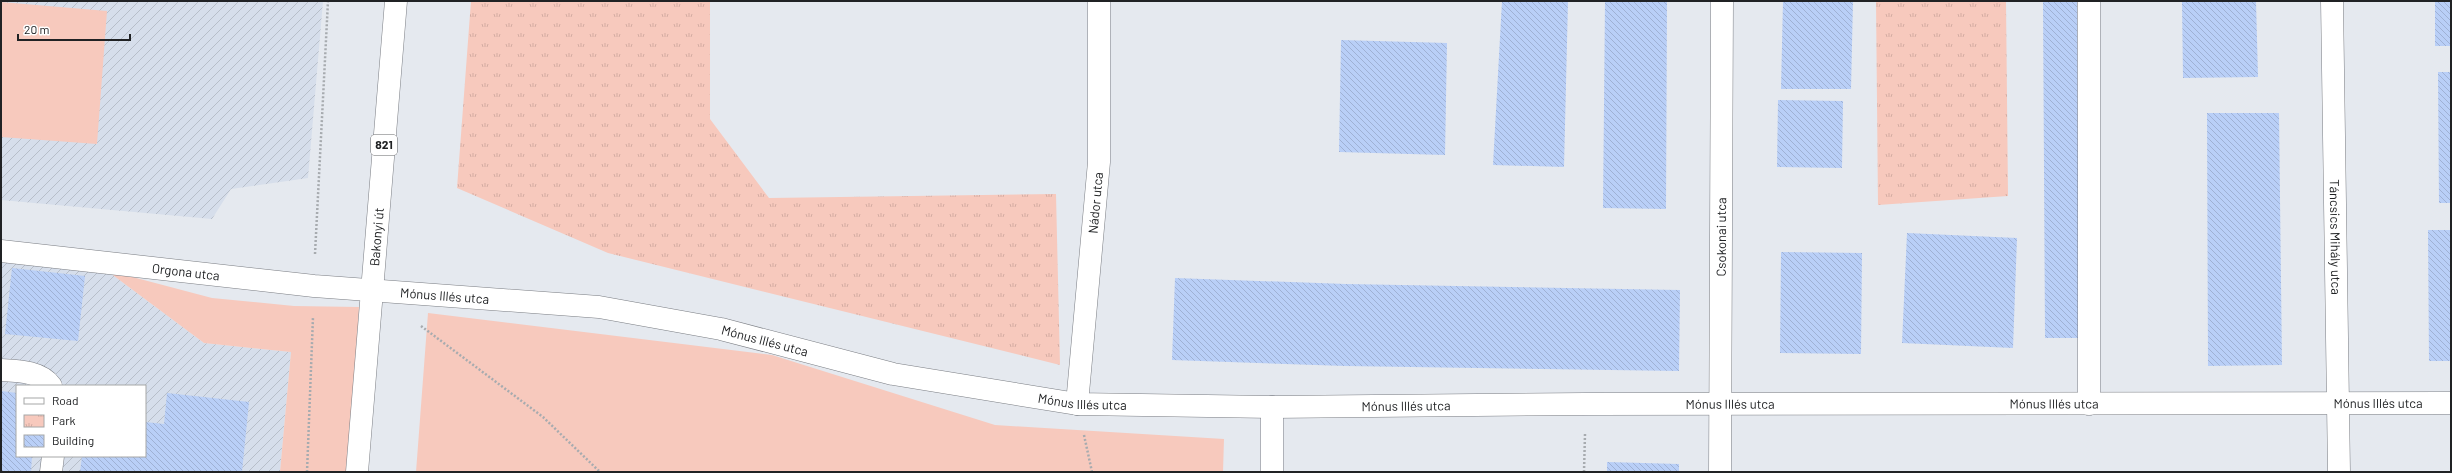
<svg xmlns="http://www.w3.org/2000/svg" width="2452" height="473" viewBox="0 0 2452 473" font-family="Barlow,sans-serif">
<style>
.industrial{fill:url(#industrial-furrows);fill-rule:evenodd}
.grass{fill:#f7c9bd}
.park{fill:url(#park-tufts)}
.building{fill:url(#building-back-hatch)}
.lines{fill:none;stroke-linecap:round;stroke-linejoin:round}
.minor-casing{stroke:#7a7d83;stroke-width:23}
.major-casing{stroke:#7a7d83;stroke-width:23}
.path{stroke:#a7abaf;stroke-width:2.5;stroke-dasharray:2 2;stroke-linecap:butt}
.minor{stroke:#fff;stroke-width:22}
.major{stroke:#fff;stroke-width:22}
.labels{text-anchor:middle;stroke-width:3;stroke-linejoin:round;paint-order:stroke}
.shield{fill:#fff;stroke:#636466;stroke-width:1}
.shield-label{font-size:12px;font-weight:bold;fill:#202224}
.street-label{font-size:13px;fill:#202224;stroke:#fff}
</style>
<defs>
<pattern id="industrial-furrows" width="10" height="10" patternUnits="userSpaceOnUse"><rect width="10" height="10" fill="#d6deeb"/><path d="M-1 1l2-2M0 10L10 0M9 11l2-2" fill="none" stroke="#b7bec9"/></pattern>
<pattern id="park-tufts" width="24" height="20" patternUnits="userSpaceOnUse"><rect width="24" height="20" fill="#f7c9bd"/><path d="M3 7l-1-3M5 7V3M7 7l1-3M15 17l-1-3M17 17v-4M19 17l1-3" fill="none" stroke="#d3aca2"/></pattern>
<pattern id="building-back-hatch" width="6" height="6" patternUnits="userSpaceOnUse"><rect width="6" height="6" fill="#b9cff7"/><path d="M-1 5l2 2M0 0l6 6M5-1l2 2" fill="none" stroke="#9fb1d4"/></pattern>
</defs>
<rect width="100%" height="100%" fill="#e5e9ef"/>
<path class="industrial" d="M1 1H323L308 178 231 189 212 219 1 200Z
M1 261 106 270 204 343 291 352 280 472H1ZM17 386H145V456H17Z"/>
<path class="grass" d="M1 2 107 11 97 144 1 137Z
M106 270 212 298 294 306 359 307 350 472H280L291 352 204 343Z
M428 313 772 355 995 425 1224 439 1223 472H416Z"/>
<path class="park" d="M471 1H710V119L769 198 1056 194 1060 365 608 253 457 188Z
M1876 1H2006L2008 196 1878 205Z"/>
<path class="building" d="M1502 1H1568L1564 167 1493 165Z
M1605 1H1667L1666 209 1603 208Z
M1783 1H1853L1851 89H1781Z
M2043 1H2077L2079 338H2045Z
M2182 1H2256L2258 77 2183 78Z
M2435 1H2451V46H2435Z
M1341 40 1447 43 1445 155 1339 152Z
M2438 72H2451V203H2439Z
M1778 100 1843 101 1842 168 1777 167Z
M2207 113H2279L2282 365 2208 366Z
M2428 230H2451V361H2429Z
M1907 233 2017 238 2013 348 1902 343Z
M1781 252 1862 253 1861 354 1780 353Z
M12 268 85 276 78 341 5 334Z
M1175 278 1346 284 1680 290 1679 371 1345 366 1172 360Z
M1 391 17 393V456H32L31 472H1Z
M167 393 249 402 242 472H80L82 456H145V422L164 424Z
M1607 462 1679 464V472H1607Z"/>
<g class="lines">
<defs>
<g id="minor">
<path d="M2089 1V404"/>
<path id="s1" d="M2332 1 2339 472"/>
<path id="s2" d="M1 251 314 286 599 307 721 329 893 374 1077 404 1272 407 1585 404 2451 403"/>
<path d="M1 370C18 371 40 371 51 386"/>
<path id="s3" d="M1077 404 1099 162V1"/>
<path d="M1272 407V472"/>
<path d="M51 472 53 456"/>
<path id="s4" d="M1720 472 1722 1"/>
</g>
<g id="major">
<path id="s5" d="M357 472 396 1"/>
</g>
</defs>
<use href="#minor" class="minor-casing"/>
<use href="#major" class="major-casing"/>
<path class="path" d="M315 254 328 1
M421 326 543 417 600 472
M1084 435 1092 472
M307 472 313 317
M1584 472 1585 434"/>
<use href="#minor" class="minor"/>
<use href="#major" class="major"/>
</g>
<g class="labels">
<rect class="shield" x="371" y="135" width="26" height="20" rx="3"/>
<g class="shield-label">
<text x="384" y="149">821</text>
</g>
<g class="street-label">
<text dy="5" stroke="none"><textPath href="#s3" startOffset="202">Nádor utca</textPath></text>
<text dy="5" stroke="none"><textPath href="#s5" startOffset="236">Bakonyi út</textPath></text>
<text dy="5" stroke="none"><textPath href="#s4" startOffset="235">Csokonai utca</textPath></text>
<text dy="5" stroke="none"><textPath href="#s1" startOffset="236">Táncsics Mihály utca</textPath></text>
<text dy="5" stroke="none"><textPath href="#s2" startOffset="186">Orgona utca</textPath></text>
<text dy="5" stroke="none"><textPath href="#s2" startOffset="446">Mónus Illés utca</textPath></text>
<text dy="5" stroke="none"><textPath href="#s2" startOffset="770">Mónus Illés utca</textPath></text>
<text dy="5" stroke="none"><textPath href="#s2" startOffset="1094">Mónus Illés utca</textPath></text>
<text dy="5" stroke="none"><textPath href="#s2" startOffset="1742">Mónus Illés utca</textPath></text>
<text dy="5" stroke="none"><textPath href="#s2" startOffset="2066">Mónus Illés utca</textPath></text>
<text dy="5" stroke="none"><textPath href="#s2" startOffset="2390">Mónus Illés utca</textPath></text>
<text dy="5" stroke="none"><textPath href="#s2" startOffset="1418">Mónus Illés utca</textPath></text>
</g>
</g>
<rect width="2452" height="473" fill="none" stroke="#202224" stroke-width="4"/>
<rect x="16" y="385" width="130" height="72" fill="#ffffff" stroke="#a6a7a7"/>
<rect x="24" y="398" width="20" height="6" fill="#ffffff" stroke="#a6a7a7"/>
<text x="52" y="405" font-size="12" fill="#202224">Road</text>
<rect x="24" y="415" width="20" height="12" fill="url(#park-tufts)" stroke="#a6a7a7"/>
<text x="52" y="425" font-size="12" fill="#202224">Park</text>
<rect x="24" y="435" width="20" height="12" fill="url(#building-back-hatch)" stroke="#a6a7a7"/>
<text x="52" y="445" font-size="12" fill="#202224">Building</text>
<path d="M18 34v6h112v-6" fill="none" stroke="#202224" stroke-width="2"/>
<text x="24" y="34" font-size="12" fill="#202224" stroke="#ffffff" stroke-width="3" paint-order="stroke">20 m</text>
</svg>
